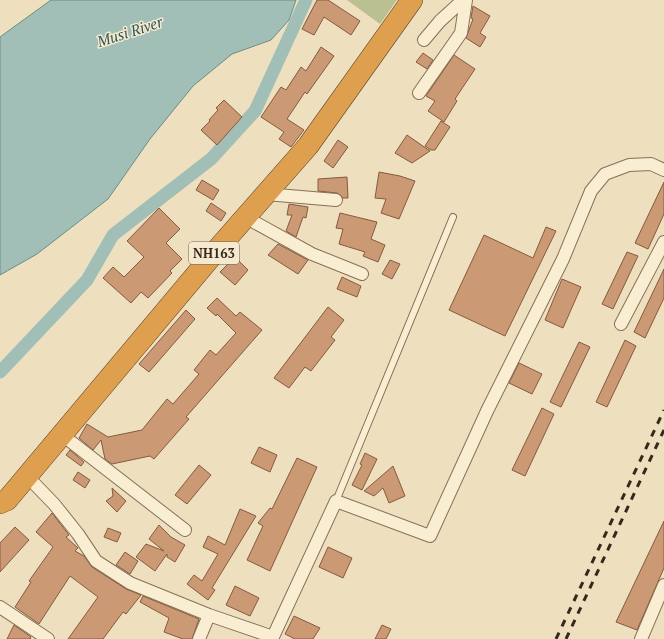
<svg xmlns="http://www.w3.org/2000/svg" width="664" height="639" viewBox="0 0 664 639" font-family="'PT Serif',serif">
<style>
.cemetery{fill:#bbc093}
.water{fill:#a2bfb7;stroke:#6a8d84}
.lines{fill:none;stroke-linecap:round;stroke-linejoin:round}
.canal{stroke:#a2bfb7;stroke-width:13}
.building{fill:#cc9975;stroke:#855a3e}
.lane-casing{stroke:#867058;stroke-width:8}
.street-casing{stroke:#867058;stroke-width:14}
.highway-casing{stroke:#543f2c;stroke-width:22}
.lane{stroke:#f9edd2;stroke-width:6}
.street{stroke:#f9edd2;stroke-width:12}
.highway{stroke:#de9f4f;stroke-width:21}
.rail{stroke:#36281c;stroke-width:3;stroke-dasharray:7 7;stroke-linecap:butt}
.labels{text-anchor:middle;stroke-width:3;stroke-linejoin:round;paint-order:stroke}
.shield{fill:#f5eacf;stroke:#6f6252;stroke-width:1}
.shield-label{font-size:13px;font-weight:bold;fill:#36281c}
.water-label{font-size:15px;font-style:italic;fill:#2b5653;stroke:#f5eacf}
</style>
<rect width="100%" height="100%" fill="#eee0bf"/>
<path class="cemetery" d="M347 0H397L380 24Z"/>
<path class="water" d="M51 0H296L289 20 271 40 232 54 193 86 150 139 108 199 37 254 0 275V37Z"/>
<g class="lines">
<path class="canal" d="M0 372 87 280 113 235 211 159 255 111 306 0"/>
</g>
<path class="building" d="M317 0H328L360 21 351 35 324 17 314 35 302 29Z
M473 6 490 16 480 33 486 37 480 47 466 38 473 19 471 18Z
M321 47 334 56 307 94 305 92 287 119 304 130 291 147 279 139 284 132 261 117 281 87 286 90 301 67 306 71Z
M423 53 433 60 427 69 416 62Z
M454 55 475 69 455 99 457 101 444 122 428 111 435 101 426 96Z
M224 100 242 117 217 145 201 130 210 121 209 120 218 110 216 108Z
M441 121 450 127 435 150H431L425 146Z
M407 135 430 151 412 163 395 153Z
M338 140 348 147 333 168 324 161Z
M379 172 400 176 415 181 399 219 381 213 386 199 375 198Z
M347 177 348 198H343L337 193 318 191V179Z
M202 180 219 190 213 200 196 190Z
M664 182V214L648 249 635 243Z
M211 203 226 213 221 221 206 211Z
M289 204 308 207 306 218 303 217 296 237 286 231 292 215H287Z
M159 208 180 229 166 243 182 259 170 271 172 273 148 298 141 292 131 303 103 278 113 267 124 277 144 257 127 241Z
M340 213 377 222 371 239 385 245 378 262 363 256 365 252 339 244 343 229 336 228Z
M546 227 556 231 505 336 449 310 484 235 533 258Z
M278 244 308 260 298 274 268 255Z
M627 252 638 256 613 309 602 304Z
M235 257 248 270 235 285 220 272Z
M390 260 400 264 392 279 382 274Z
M664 269V298L645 338 634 332Z
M342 277 361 286 357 297 337 289Z
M562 279 581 287 563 328 545 320Z
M217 298 236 316 240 312 262 330 186 417 189 419 154 459 150 456 112 464 105 459 101 440 93 450 79 438 87 424 108 437 142 430 167 399 173 404 199 374 194 370 210 350 216 355 236 333 217 314 216 316 207 308Z
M328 307 344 320 331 337 335 340 311 371 305 367 289 388 274 378Z
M186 310 195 319 149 372 139 364Z
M625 340 636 346 607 407 596 402Z
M579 342 590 347 561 407 550 402Z
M519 363 542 374 532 394 509 383Z
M542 408 554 414 525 476 512 470Z
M259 447 277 455 270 472 251 463Z
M70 450 84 462 81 466 66 455Z
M365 453 377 459 362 490 352 485 362 465 360 464Z
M297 458 317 467 270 571 247 560 263 526 258 523 270 508 272 509Z
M199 465 211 475 187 504 175 495Z
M393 466 405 496 389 503 383 488 374 496 364 491Z
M78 472 90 480 85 488 73 480Z
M112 488 126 501 117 512 106 501 113 496Z
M240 509 256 516 212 588 215 590 208 600 187 584 194 575 202 581 218 554 203 547 208 536 225 545Z
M52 513 69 535 66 537 78 548 75 551 84 556 92 567 126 589 141 595 126 614 123 612 103 639H68L98 597 70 576 39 624 15 607 31 582 29 581 53 547 36 532Z
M664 521V568L637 630 616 622Z
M159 525 171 537 185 545 175 562 167 557V554L155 571 136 557 146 544 164 551 149 539Z
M15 527 29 540 0 572V543Z
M108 528 121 533 117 542 104 537Z
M328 547 352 558 343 578 319 567Z
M125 552 138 561 130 574 116 565Z
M235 586 259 598 250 616 226 605Z
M143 596 199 619 192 639H183L164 632 169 618 140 602Z
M294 616 320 628 313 639H295L285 634Z
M14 625 31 637 30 639H7Z
M382 625 391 629 386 639H375Z"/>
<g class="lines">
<defs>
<path id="lane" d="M336 501 453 217"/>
<path id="street" d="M424 40 440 21 463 0
M419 93 461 33 466 0
M266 194 336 200
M245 217 312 254 362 274
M621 324 664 242
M61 434 185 530
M26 475 54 504 78 534 96 561 130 583 209 615 273 637
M0 607 48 639
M199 639 209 615
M272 639 336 501 430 536 487 411 563 259 591 191 605 174 629 165 651 164 664 170
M641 639 664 585"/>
<path id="highway" d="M0 503 7 500 221 245 308 146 412 0"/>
</defs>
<use href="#lane" class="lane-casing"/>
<use href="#street" class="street-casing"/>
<use href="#highway" class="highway-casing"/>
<use href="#lane" class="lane"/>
<use href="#street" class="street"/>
<use href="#highway" class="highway"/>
<path class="rail" d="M556 639 664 410
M566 639 664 430"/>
</g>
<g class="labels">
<rect class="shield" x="189" y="242" width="50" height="22" rx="3"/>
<g class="shield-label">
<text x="214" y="258">NH163</text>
</g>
<g class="water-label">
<text transform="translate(130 32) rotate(-18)" y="5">Musi River</text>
</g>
</g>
</svg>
